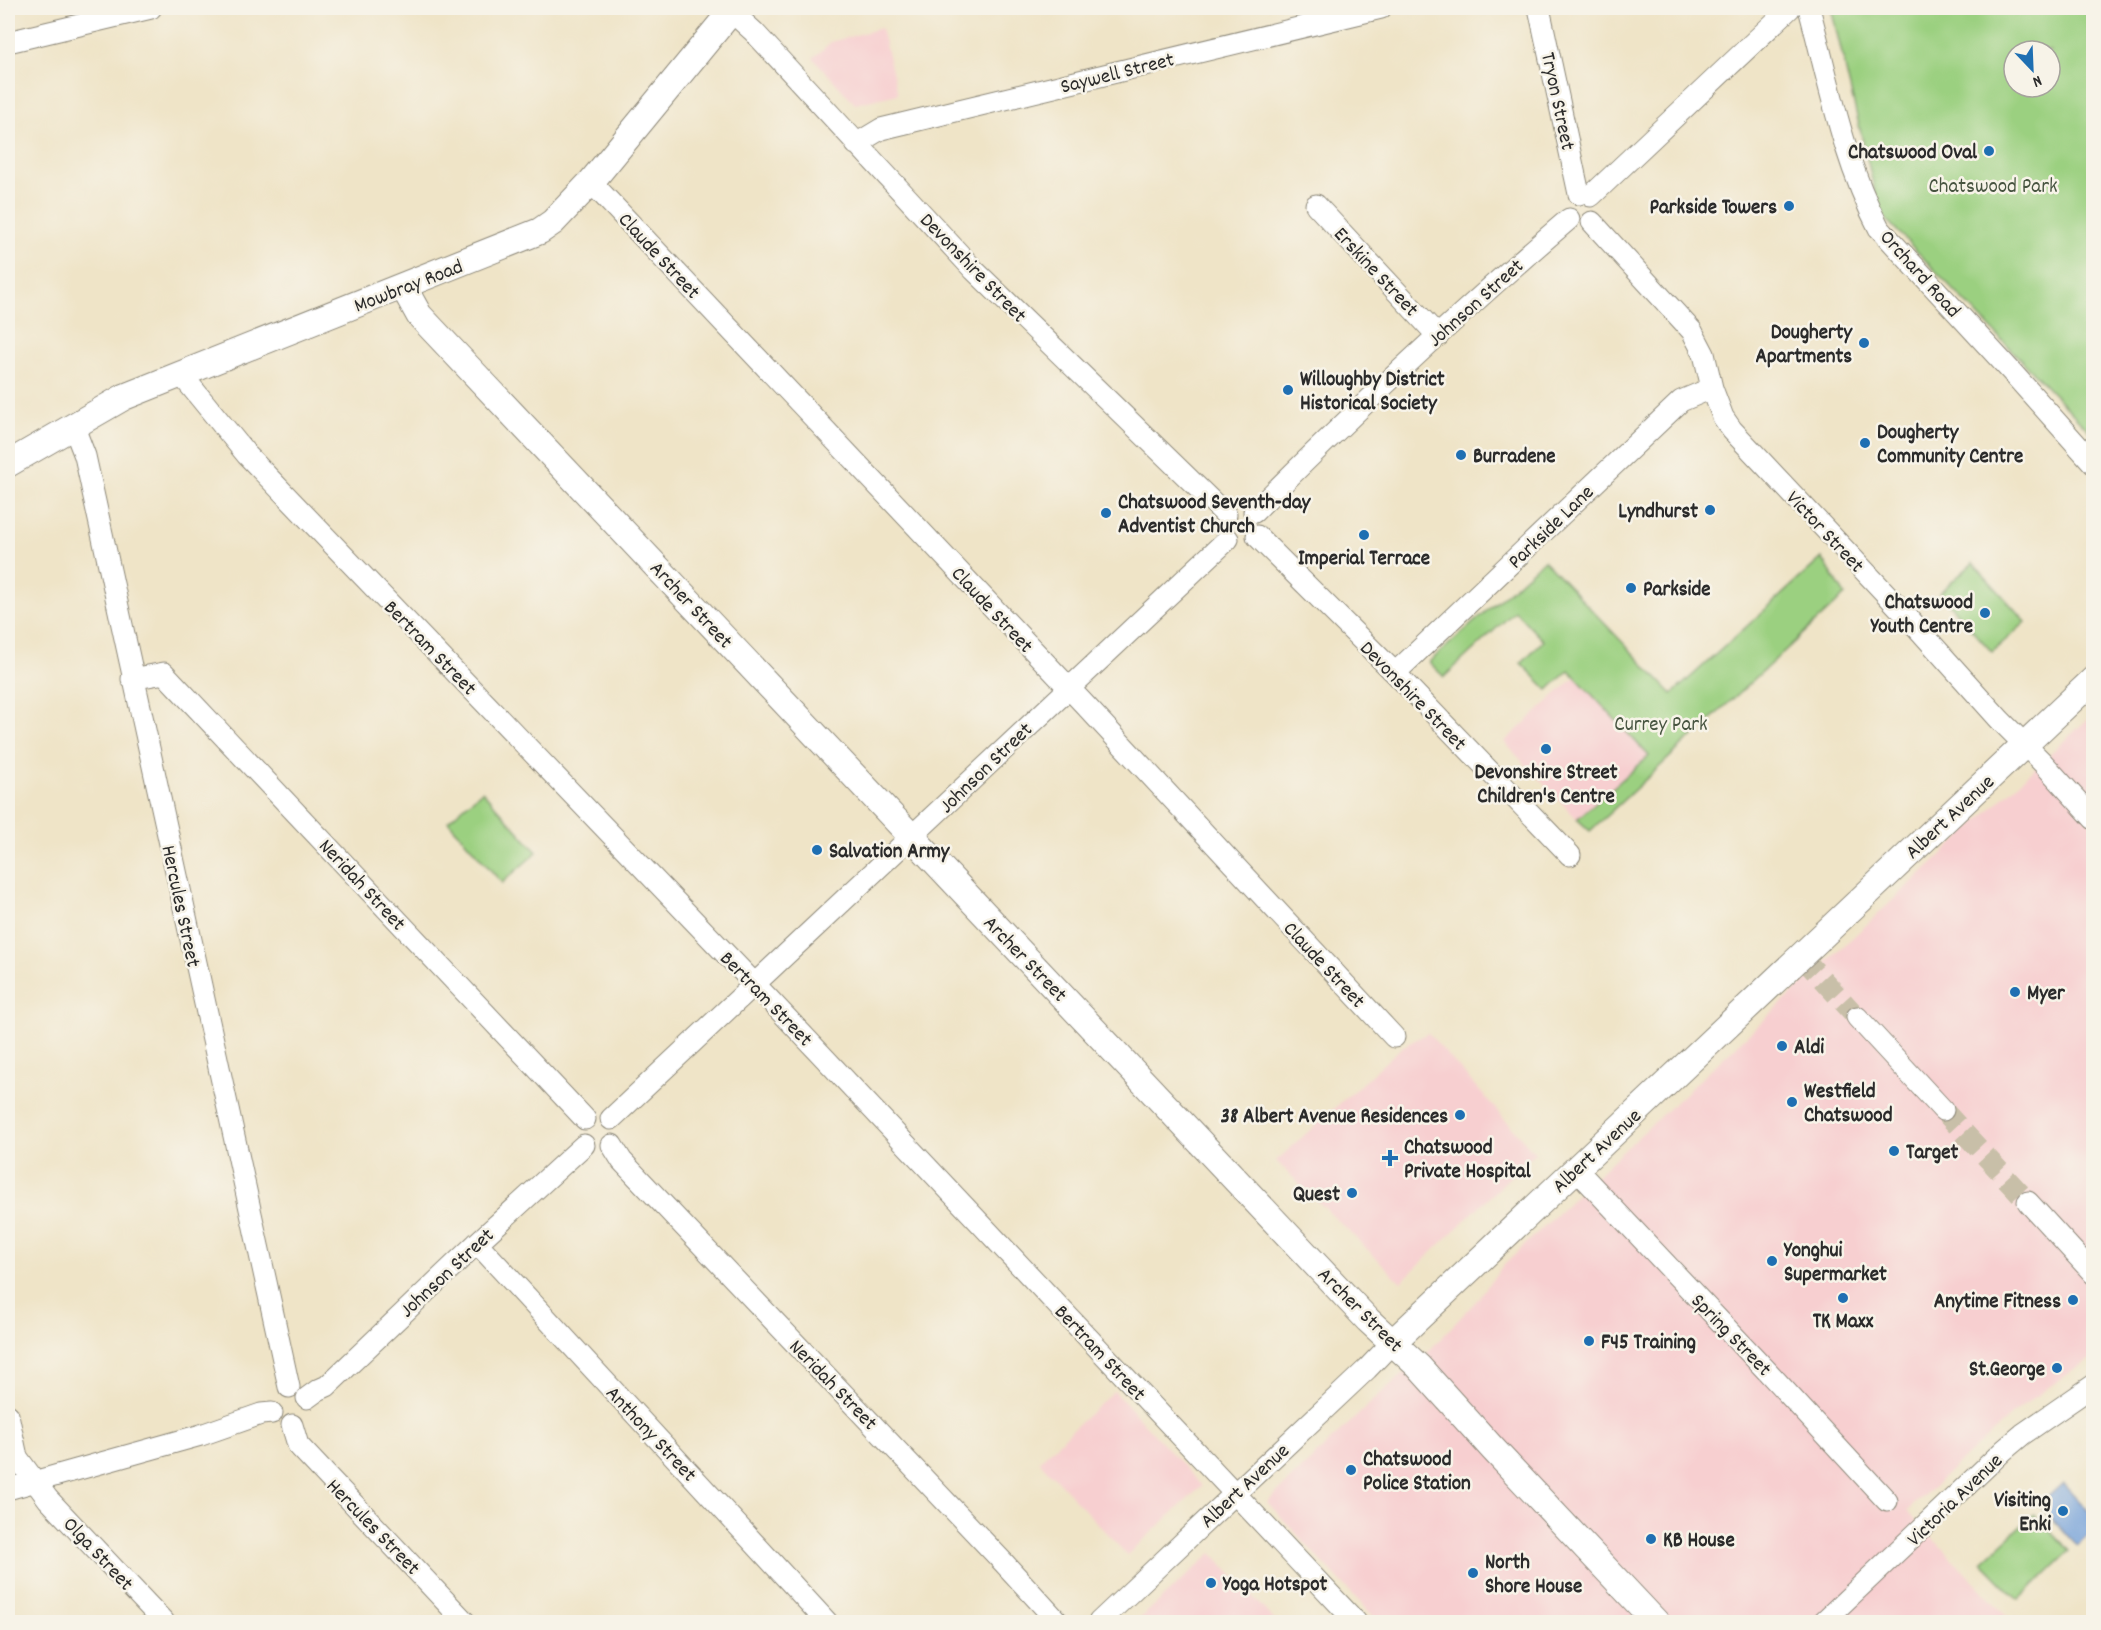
<svg xmlns="http://www.w3.org/2000/svg" width="2101" height="1630" viewBox="0 0 2101 1630" font-family="Dekko,sans-serif">
<style>
.built{fill:#f7cfd0}
.green{fill:#9bd080;stroke:#637e56;stroke-width:1.5;fill-rule:evenodd}
.water{fill:#719fd9;stroke:#4e6582;stroke-width:1.5}
.lines{fill:none;stroke-linecap:round;stroke-linejoin:round}
.minor-tunnel{stroke:#c8bfa8;stroke-width:21;stroke-dasharray:21 10;stroke-linecap:butt}
.minor-casing{stroke:#8d8879;stroke-width:23}
.major-casing{stroke:#8d8879;stroke-width:28}
.minor{stroke:#fff;stroke-width:21}
.major{stroke:#fff;stroke-width:26}
.poi-dot{fill:#1f6fb2;stroke:#f7f3e8;stroke-width:2}
.labels{text-anchor:middle;stroke-width:5;stroke-linejoin:round;paint-order:stroke}
.street-label{font-size:21px;fill:#2b2b2b;stroke:#f7f3e8}
.poi-label{font-size:21px;font-weight:bold;fill:#2b2b2b;stroke:#f7f3e8;text-anchor:start}
.park-label{font-size:21px;fill:#475440;stroke:#f7f3e8}
</style>
<rect width="100%" height="100%" fill="#f7f3e8"/>
<filter id="ink" filterUnits="userSpaceOnUse"><feTurbulence type="fractalNoise" baseFrequency=".0167" numOctaves="2"/><feDisplacementMap in="SourceGraphic" scale="12" xChannelSelector="R" yChannelSelector="G"/><feConvolveMatrix kernelMatrix="1 2 1 2 8 2 1 2 1" color-interpolation-filters="sRGB"/></filter>
<filter id="wash" filterUnits="userSpaceOnUse"><feTurbulence type="fractalNoise" baseFrequency=".008" numOctaves="4" result="noise"/><feDisplacementMap in="SourceGraphic" scale="24" xChannelSelector="R" yChannelSelector="G"/><feGaussianBlur stdDeviation="1.35" result="paint"/><feColorMatrix in="noise" values="0 0 0 0 0 0 0 0 0 0 0 0 0 0 0 0 0 1.4 0 .05"/><feComposite in="paint" operator="in"/></filter>
<g filter="url(#wash)">
<rect width="100%" height="100%" fill="#efe4c7"/>
<path class="built" d="M881 28 898 94 855 104 813 58 831 42Z
M1575 677 1649 756 1577 819 1504 742Z
M2093 714V1357L2020 1407 1907 1511 2012 1622H1378L1267 1502 1380 1394 1427 1353 1478 1299 1500 1269 1595 1177Z
M1428 1033 1535 1153 1401 1282 1276 1161 1402 1047Z
M1114 1391 1202 1486 1127 1555 1039 1461Z
M1212 1553 1276 1622H1136Z"/>
<path class="green" d="M1831 8H2093V435L1880 213ZM2014 51H2050V87H2014Z
M1822 558 1845 595 1590 831 1577 819 1649 756 1569 670 1548 690 1521 663 1543 641 1515 611 1444 677 1429 662 1544 560 1672 694Z
M1973 563 2026 622 1992 652 1939 593Z
M482 791 537 852 502 883 448 821Z
M2034 1514 2070 1551 2019 1600 1982 1562Z"/>
<path class="water" d="M2063 1483 2093 1516V1531L2077 1546 2039 1505Z"/>
</g>
<g filter="url(#ink)">
<g class="lines">
<path class="minor-tunnel" d="M1801 956 1857 1017
M1943 1110 2028 1202"/>
<defs>
<path id="minor" d="M1539 8 1579 194
M1809 8C1829 82 1843 160 1879 228L2010 370 2094 464
M731 11 754 32 974 270 1226 515
M8 42 151 8
M856 144 881 129 1381 8
M591 182 1086 706 1394 1037
M1591 196 1790 8
M1316 205 1438 336
M1592 222 1692 331 1704 354 1712 388 1723 417 1732 430 1904 613 2000 720 2043 763 2094 819
M180 373 247 455 767 997 1356 1622
M73 425 85 456 289 1387
M1254 512C1355 411 1460 312 1569 219
M1257 536 1395 673 1570 855
M1395 673 1681 401 1712 388
M132 679 164 673 585 1119
M1857 1017 1943 1110
M611 1119 1228 539
M612 1145 622 1161 1004 1563 1058 1622
M1576 1169 1767 1371 1887 1501
M2028 1202 2094 1274
M477 1243 827 1622
M307 1398 318 1390 327 1386 477 1243 584 1145
M8 1415 17 1457 48 1499 164 1622
M292 1425 298 1445 465 1622
M8 1489 201 1435 261 1414 272 1413
M1099 1622 1367 1369 1392 1343
M1823 1622 2004 1450 2023 1434 2094 1385"/>
<path id="major" d="M403 286 419 315 1368 1320 1418 1366 1493 1449 1656 1622
M8 464 124 397 540 231 553 222 591 182 734 8
M1392 1343 2094 679"/>
</defs>
<use href="#minor" class="minor-casing"/>
<use href="#major" class="major-casing"/>
<use href="#minor" class="minor"/>
<use href="#major" class="major"/>
</g>
</g>
<g class="poi-dot">
<circle cx="1989" cy="151" r="6"/>
<circle cx="1789" cy="206" r="6"/>
<circle cx="1864" cy="343" r="6"/>
<circle cx="1288" cy="390" r="6"/>
<circle cx="1865" cy="443" r="6"/>
<circle cx="1461" cy="455" r="6"/>
<circle cx="1710" cy="510" r="6"/>
<circle cx="1106" cy="513" r="6"/>
<circle cx="1364" cy="535" r="6"/>
<circle cx="1631" cy="588" r="6"/>
<circle cx="1985" cy="613" r="6"/>
<circle cx="1546" cy="749" r="6"/>
<circle cx="817" cy="850" r="6"/>
<circle cx="2015" cy="992" r="6"/>
<circle cx="1782" cy="1046" r="6"/>
<circle cx="1792" cy="1102" r="6"/>
<circle cx="1460" cy="1115" r="6"/>
<circle cx="1894" cy="1151" r="6"/>
<path d="M1387 1149h6v6h6v6h-6v6h-6v-6h-6v-6h6z"/>
<circle cx="1352" cy="1193" r="6"/>
<circle cx="1772" cy="1261" r="6"/>
<circle cx="1843" cy="1298" r="6"/>
<circle cx="2073" cy="1300" r="6"/>
<circle cx="1589" cy="1341" r="6"/>
<circle cx="2057" cy="1368" r="6"/>
<circle cx="1351" cy="1470" r="6"/>
<circle cx="2063" cy="1511" r="6"/>
<circle cx="1651" cy="1539" r="6"/>
<circle cx="1473" cy="1573" r="6"/>
<circle cx="1211" cy="1583" r="6"/>
</g>
<g class="labels">
<g class="street-label">
<text transform="translate(1117 72) rotate(-14)" y="7">Saywell Street</text>
<text transform="translate(1559 101) rotate(78)" y="7">Tryon Street</text>
<text transform="translate(660 255) rotate(47)" y="7">Claude Street</text>
<text transform="translate(974 267) rotate(46)" y="7">Devonshire Street</text>
<text transform="translate(1377 271) rotate(47)" y="7">Erskine Street</text>
<text transform="translate(1921 273) rotate(48)" y="7">Orchard Road</text>
<text transform="translate(408 285) rotate(-21)" y="7">Mowbray Road</text>
<text transform="translate(1475 302) rotate(-42)" y="7">Johnson Street</text>
<text transform="translate(1550 526) rotate(-44)" y="7">Parkside Lane</text>
<text transform="translate(1826 531) rotate(47)" y="7">Victor Street</text>
<text transform="translate(692 604) rotate(47)" y="7">Archer Street</text>
<text transform="translate(993 609) rotate(47)" y="7">Claude Street</text>
<text transform="translate(431 647) rotate(46)" y="7">Bertram Street</text>
<text transform="translate(1414 695) rotate(46)" y="7">Devonshire Street</text>
<text transform="translate(985 767) rotate(-44)" y="7">Johnson Street</text>
<text transform="translate(1949 816) rotate(-43)" y="7">Albert Avenue</text>
<text transform="translate(363 884) rotate(47)" y="7">Neridah Street</text>
<text transform="translate(182 906) rotate(78)" y="7">Hercules Street</text>
<text transform="translate(1026 958) rotate(46)" y="7">Archer Street</text>
<text transform="translate(1325 964) rotate(47)" y="7">Claude Street</text>
<text transform="translate(767 998) rotate(46)" y="7">Bertram Street</text>
<text transform="translate(1596 1150) rotate(-43)" y="7">Albert Avenue</text>
<text transform="translate(446 1272) rotate(-43)" y="7">Johnson Street</text>
<text transform="translate(1361 1309) rotate(45)" y="7">Archer Street</text>
<text transform="translate(1732 1334) rotate(46)" y="7">Spring Street</text>
<text transform="translate(1101 1352) rotate(47)" y="7">Bertram Street</text>
<text transform="translate(834 1384) rotate(46)" y="7">Neridah Street</text>
<text transform="translate(652 1433) rotate(47)" y="7">Anthony Street</text>
<text transform="translate(1244 1485) rotate(-43)" y="7">Albert Avenue</text>
<text transform="translate(1954 1499) rotate(-44)" y="7">Victoria Avenue</text>
<text transform="translate(374 1526) rotate(46)" y="7">Hercules Street</text>
<text transform="translate(99 1553) rotate(47)" y="7">Olga Street</text>
</g>
<g class="poi-label">
<text x="1977" y="158" text-anchor="end">Chatswood Oval</text>
<text x="1777" y="213" text-anchor="end">Parkside Towers</text>
<text x="1852" y="338" text-anchor="end">Dougherty<tspan x="1852" dy="24">Apartments</tspan></text>
<text x="1300" y="385">Willoughby District<tspan x="1300" dy="24">Historical Society</tspan></text>
<text x="1877" y="438">Dougherty<tspan x="1877" dy="24">Community Centre</tspan></text>
<text x="1473" y="462">Burradene</text>
<text x="1118" y="508">Chatswood Seventh-day<tspan x="1118" dy="24">Adventist Church</tspan></text>
<text x="1698" y="517" text-anchor="end">Lyndhurst</text>
<text x="1364" y="564" text-anchor="middle">Imperial Terrace</text>
<text x="1643" y="595">Parkside</text>
<text x="1973" y="608" text-anchor="end">Chatswood<tspan x="1973" dy="24">Youth Centre</tspan></text>
<text x="1546" y="778" text-anchor="middle">Devonshire Street<tspan x="1546" dy="24">Children's Centre</tspan></text>
<text x="829" y="857">Salvation Army</text>
<text x="2027" y="999">Myer</text>
<text x="1794" y="1053">Aldi</text>
<text x="1804" y="1097">Westfield<tspan x="1804" dy="24">Chatswood</tspan></text>
<text x="1448" y="1122" text-anchor="end">38 Albert Avenue Residences</text>
<text x="1404" y="1153">Chatswood<tspan x="1404" dy="24">Private Hospital</tspan></text>
<text x="1906" y="1158">Target</text>
<text x="1340" y="1200" text-anchor="end">Quest</text>
<text x="1784" y="1256">Yonghui<tspan x="1784" dy="24">Supermarket</tspan></text>
<text x="2061" y="1307" text-anchor="end">Anytime Fitness</text>
<text x="1843" y="1327" text-anchor="middle">TK Maxx</text>
<text x="1601" y="1348">F45 Training</text>
<text x="2045" y="1375" text-anchor="end">St.George</text>
<text x="1363" y="1465">Chatswood<tspan x="1363" dy="24">Police Station</tspan></text>
<text x="2051" y="1506" text-anchor="end">Visiting<tspan x="2051" dy="24">Enki</tspan></text>
<text x="1663" y="1546">KB House</text>
<text x="1485" y="1568">North<tspan x="1485" dy="24">Shore House</tspan></text>
<text x="1223" y="1590">Yoga Hotspot</text>
</g>
<g class="park-label">
<text x="1993" y="192">Chatswood Park</text>
<text x="1661" y="730">Currey Park</text>
</g>
</g>
<rect width="2101" height="1630" fill="none" stroke="#f7f3e8" stroke-width="30"/>
<g transform="translate(2032 69) rotate(157)"><circle r="28" fill="#f7f3e8" stroke="#a5a39c" stroke-width="1.5"/>
<path d="M0-4.5L10 22L0 15L-10 22Z" fill="#1f6fb2"/>
<text y="-9" font-size="16" font-weight="bold" text-anchor="middle" fill="#2b2b2b">N</text>
</g>
</svg>
